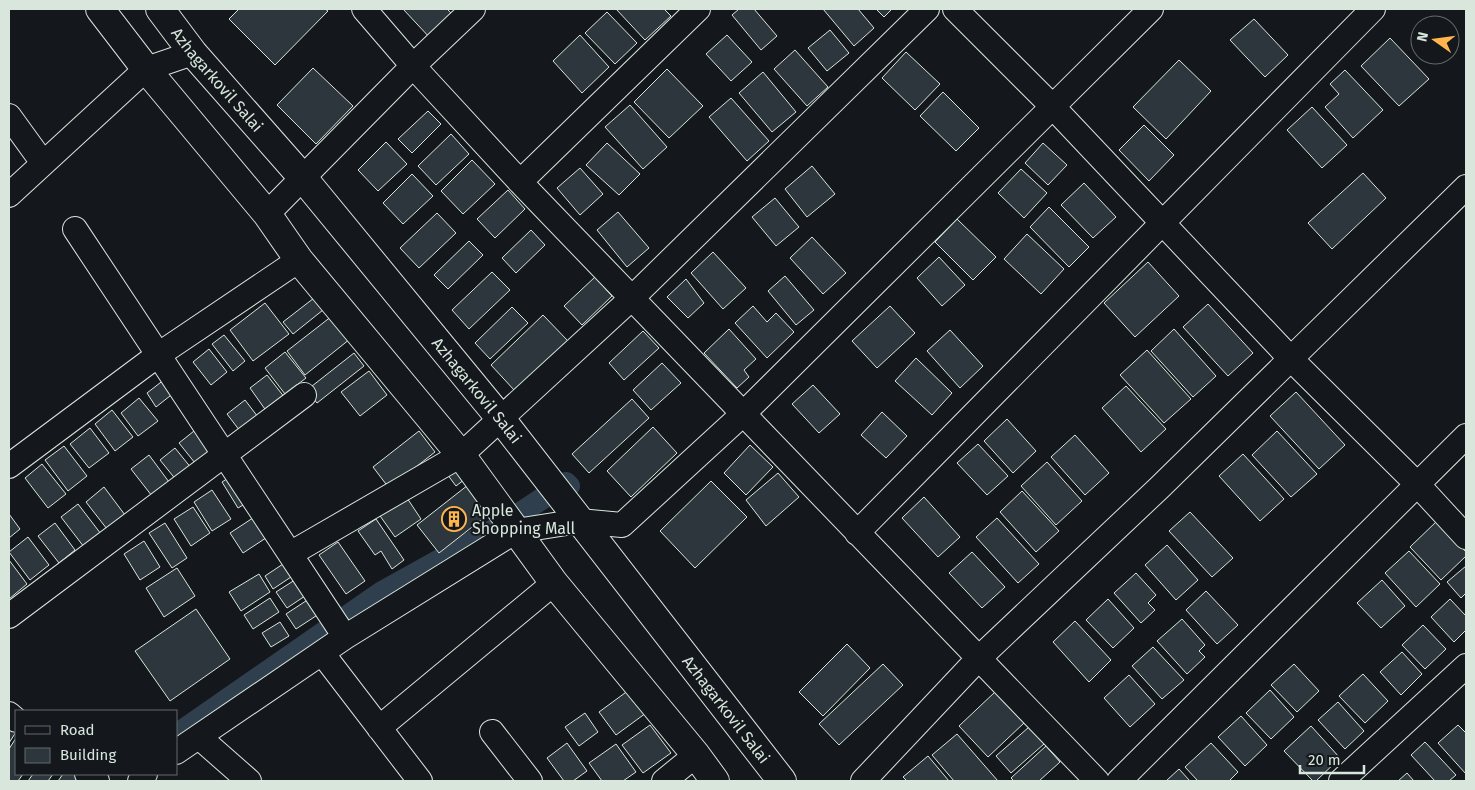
<svg xmlns="http://www.w3.org/2000/svg" width="1475" height="790" viewBox="0 0 1475 790" font-family="'Fira Sans',sans-serif">
<style>
.lines{fill:none;stroke-linecap:round;stroke-linejoin:round}
.canal{stroke:#2f3f4d;stroke-width:22}
.building{fill:#2c363c;stroke:#d8e6dc}
.minor-casing{stroke:#d8e6dc;stroke-width:26}
.major-casing{stroke:#d8e6dc;stroke-width:30}
.minor{stroke:#14181c;stroke-width:24}
.major{stroke:#14181c;stroke-width:28}
.labels{text-anchor:middle;stroke-width:4;stroke-linejoin:round;paint-order:stroke}
.street-label{font-size:16px;fill:#d8e6dc;stroke:#14181c}
.poi-label{font-size:16px;fill:#d8e6dc;stroke:#14181c;text-anchor:start}
</style>
<rect width="100%" height="100%" fill="#14181c"/>
<g class="lines">
<path class="canal" d="M176 735 382 592 499 527 566 483 569 486"/>
</g>
<path class="building" d="M239 9H325L328 11 275 65 229 19Z
M403 9H447L455 17 431 39Z
M616 9H664L671 16 645 40Z
M739 9H754L777 36 761 50 732 15Z
M823 9H858L874 28 854 46Z
M876 9H892L884 17Z
M607 12 637 43 615 64 585 33Z
M1254 19 1288 55 1265 77 1230 40Z
M830 30 849 53 827 71 808 48Z
M580 35 609 67 582 93 553 61Z
M727 35 752 62 731 81 706 54Z
M1390 38 1429 79 1399 106 1361 66Z
M795 50 828 87 807 106 774 69Z
M906 52 940 84 915 110 882 78Z
M1179 60 1211 91 1166 139 1133 107Z
M313 68 353 106 316 144 277 105Z
M667 69 703 106 669 138 634 102Z
M1345 70 1383 110 1353 138 1325 107 1339 94 1330 84Z
M763 72 796 112 772 132 739 93Z
M943 92 979 128 956 151 920 116Z
M731 98 769 141 747 161 709 117Z
M630 105 667 147 643 169 605 127Z
M1312 107 1347 145 1322 168 1287 130Z
M428 111 441 124 412 153 398 139Z
M1144 125 1174 155 1149 181 1119 150Z
M451 134 469 154 436 185 418 166Z
M386 142 407 164 378 191 358 170Z
M607 143 640 174 619 195 586 165Z
M1043 143 1067 165 1048 185 1025 163Z
M472 160 495 184 463 214 441 191Z
M812 166 835 194 807 217 785 189Z
M580 168 603 194 580 215 557 188Z
M1021 169 1047 193 1024 218 998 193Z
M1363 173 1386 198 1332 249 1308 223Z
M412 174 433 196 403 224 383 203Z
M1084 183 1116 217 1093 238 1061 205Z
M508 190 525 209 495 238 477 219Z
M775 198 799 227 776 246 752 217Z
M1049 207 1089 247 1069 267 1030 227Z
M618 212 649 248 627 267 597 230Z
M437 213 456 233 419 268 400 248Z
M957 219 996 257 973 280 935 242Z
M531 230 545 245 516 273 502 258Z
M1027 234 1064 269 1041 294 1004 259Z
M812 237 846 273 823 294 790 258Z
M469 241 483 255 448 289 434 275Z
M713 252 746 288 723 309 691 273Z
M939 257 965 285 942 306 917 278Z
M1148 262 1179 296 1135 337 1104 303Z
M492 272 510 290 469 329 452 310Z
M785 276 814 310 796 325 768 291Z
M595 277 612 296 582 325 564 306Z
M686 279 704 303 688 318 667 297Z
M314 298 323 310 293 334 283 322Z
M265 303 289 334 253 361 230 330Z
M1208 304 1253 353 1228 376 1183 327Z
M753 306 767 322 776 313 794 332 767 358 735 323Z
M890 306 915 333 877 368 852 341Z
M512 307 528 323 490 359 475 343Z
M543 315 568 341 515 391 491 365Z
M332 316 350 339 305 375 287 351Z
M729 329 756 359 744 370 749 377 737 388 704 353Z
M1174 329 1216 376 1193 397 1151 351Z
M950 330 983 366 960 388 927 351Z
M643 331 659 348 624 380 609 363Z
M224 335 245 361 233 371 212 344Z
M209 349 227 372 211 385 193 362Z
M1147 350 1191 399 1164 423 1120 375Z
M285 352 306 378 285 394 265 368Z
M354 353 364 366 317 403 307 390Z
M916 358 952 393 932 415 895 381Z
M662 363 681 383 651 410 633 390Z
M369 371 387 395 360 416 341 392Z
M267 375 285 398 267 412 250 388Z
M165 379 175 392 156 407 147 393Z
M813 385 840 414 819 433 792 404Z
M1126 386 1166 429 1141 452 1102 408Z
M1296 392 1345 445 1319 469 1270 416Z
M139 398 158 421 138 436 121 413Z
M632 399 649 418 589 473 572 454Z
M245 400 258 417 240 431 227 414Z
M112 410 133 437 115 451 95 424Z
M882 412 907 436 886 458 861 435Z
M1007 419 1036 451 1013 473 984 441Z
M199 427 215 448 195 463 179 443Z
M653 427 677 453 631 497 607 471Z
M90 428 109 453 89 468 70 444Z
M419 431 435 452 389 488 373 467Z
M1277 431 1317 474 1291 497 1252 455Z
M1075 435 1109 473 1085 495 1051 457Z
M978 444 1008 476 987 495 957 463Z
M750 445 773 467 746 495 724 473Z
M64 446 87 476 68 491 45 460Z
M175 448 192 469 177 481 160 460Z
M1243 454 1284 499 1260 521 1219 476Z
M149 455 169 482 152 496 131 469Z
M1047 462 1082 501 1056 525 1021 486Z
M42 464 66 494 48 508 25 478Z
M444 470 473 473 456 486Z
M778 473 799 497 766 526 746 500Z
M233 475 250 501 238 508 222 482Z
M711 481 747 517 695 568 660 531Z
M468 485 490 513 439 553 417 525Z
M104 487 125 515 107 529 86 502Z
M212 490 231 519 212 531 194 502Z
M1022 491 1059 531 1036 552 1000 512Z
M405 495 421 519 395 537 378 513Z
M924 497 960 537 938 557 902 518Z
M78 504 101 534 84 547 61 517Z
M193 507 210 533 191 546 174 519Z
M1190 512 1233 558 1212 577 1169 531Z
M9 514 20 529 9 538Z
M259 514 272 534 243 553 230 533Z
M997 518 1039 564 1018 583 976 537Z
M376 519 404 560 392 569 381 551 375 555 358 531Z
M1437 521 1466 552V556L1441 580 1410 547Z
M55 523 75 550 59 563 38 536Z
M165 523 187 558 172 568 149 533Z
M28 537 49 565 30 580 9 552Z
M144 541 160 567 140 580 124 554Z
M338 542 365 581 346 594 319 555Z
M1167 545 1198 580 1176 600 1145 565Z
M1409 551 1440 584 1416 607 1385 573Z
M972 552 1005 587 982 608 949 573Z
M9 560 27 584 9 599Z
M289 560 297 573 273 589 265 576Z
M1466 566V593L1461 598 1447 582Z
M177 568 195 596 164 617 146 588Z
M1136 573 1156 595 1148 603 1155 610 1141 623 1114 593Z
M259 574 270 592 241 611 229 592Z
M298 578 308 594 287 608 276 592Z
M1382 580 1405 606 1381 628 1357 603Z
M1206 591 1238 625 1217 644 1186 610Z
M315 595 325 610 296 629 286 614Z
M270 598 279 612 253 629 244 615Z
M1108 599 1134 628 1113 648 1086 620Z
M1450 599 1466 616V630L1454 642 1431 617Z
M196 609 230 659 170 701 135 651Z
M1182 619 1205 645 1199 651 1205 657 1187 674 1157 641Z
M1075 621 1111 660 1089 682 1053 642Z
M280 622 289 636 271 647 262 633Z
M1423 625 1446 649 1425 669 1402 645Z
M847 644 870 668 823 716 799 692Z
M1153 647 1184 680 1162 699 1132 666Z
M1402 652 1422 674 1401 695 1380 672Z
M883 664 903 685 839 745 819 724Z
M1294 664 1319 691 1297 712 1271 685Z
M1363 674 1388 701 1365 723 1339 696Z
M1129 675 1155 704 1130 727 1104 698Z
M629 690 646 713 616 735 599 712Z
M1270 690 1294 717 1271 739 1246 713Z
M995 692 1024 723 988 757 959 726Z
M1338 702 1364 731 1345 749 1318 720Z
M585 713 598 732 579 746 565 727Z
M1241 716 1267 745 1245 766 1218 737Z
M650 725 671 753 643 773 622 745Z
M1458 725 1466 733V774L1438 743Z
M1311 726 1340 758 1316 781H1313L1284 751Z
M1029 727 1044 744 1011 773 996 756Z
M9 728 16 732 9 743Z
M957 734 998 781H954L932 755Z
M16 738V774H23L18 781H9V749Z
M1425 742 1456 775 1449 781H1435L1411 755Z
M567 743 587 771 573 781H564L547 758Z
M1211 743 1238 772 1229 781H1198L1185 767Z
M616 744 636 772 623 781H602L589 763Z
M1046 746 1060 762 1039 781H1014L1011 778Z
M928 756 949 781H907L903 777Z
M1179 769 1190 781H1166Z
M1407 773 1414 781H1398Z
M33 774H53L48 781H28Z
M63 774H75L82 778 80 781H58Z"/>
<g class="lines">
<defs>
<path id="minor" d="M364 9 413 66 520 182
M698 9 520 182 1097 781
M955 9 1053 107 1291 359 1418 485 1466 537
M9 116 43 163
M9 195 146 69 193 53
M267 214 413 66 473 9
M75 229 345 637
M9 466 158 355 299 260
M857 533 1373 9
M290 554 461 455 632 298 927 9
M9 616 304 395
M322 653 420 781
M9 714 16 720
M379 728 554 583
M492 732 530 781
M199 737 249 781
M176 752 345 637 516 531 579 521 622 525 743 414 1151 9
M87 774 97 781
M140 781 145 774
M664 781 696 755
M863 781 978 659 1159 488 1466 187
M1119 781 1466 436
M1341 781 1466 666"/>
<g id="major">
<path d="M100 9 146 69 267 214 299 260 461 455 554 583 696 755 715 781"/>
<path id="s1" d="M160 9 193 53 303 178 501 419 782 781"/>
</g>
</defs>
<use href="#minor" class="minor-casing"/>
<use href="#major" class="major-casing"/>
<use href="#minor" class="minor"/>
<use href="#major" class="major"/>
</g>
<defs>
<symbol id="building-ring" viewBox="-11 -11 22 22"><circle r="9.5" fill="#14181c" stroke="#ffb74d" stroke-width="1.5"/><path d="M-4-6H4V6H1V3H-1V6H-4ZM-2.5-4.3h1.7v1.8h-1.7ZM.8-4.3h1.7v1.8H.8ZM-2.5-1h1.7V.8h-1.7ZM.8-1h1.7V.8H.8Z" fill="#ffb74d"/></symbol>
</defs>
<g fill-rule="evenodd">
<use href="#building-ring" x="440" y="505" width="28" height="28"/>
</g>
<g class="labels">
<g class="street-label">
<text dy="6" stroke="none"><textPath href="#s1" startOffset="91">Azhagarkovil Salai</textPath></text>
<text dy="6" stroke="none"><textPath href="#s1" startOffset="496">Azhagarkovil Salai</textPath></text>
<text dy="6" stroke="none"><textPath href="#s1" startOffset="901">Azhagarkovil Salai</textPath></text>
</g>
<g class="poi-label">
<text x="472" y="516">Apple<tspan x="472" dy="18">Shopping Mall</tspan></text>
</g>
</g>
<rect width="1475" height="790" fill="none" stroke="#d8e6dc" stroke-width="20"/>
<rect x="15" y="710" width="162" height="65" fill="#14181c" stroke="#626a69"/>
<rect x="25" y="726" width="25" height="8" fill="#14181c" stroke="#626a69"/>
<text x="60" y="735" font-size="15" fill="#d8e6dc">Road</text>
<rect x="25" y="748" width="25" height="15" fill="#2c363c" stroke="#626a69"/>
<text x="60" y="760" font-size="15" fill="#d8e6dc">Building</text>
<g transform="translate(1435 40) rotate(284)"><circle r="24" fill="#14181c" stroke="#626a69"/>
<path d="M0-4L9 19L0 12L-9 19Z" fill="#ffb74d"/>
<text y="-8" font-size="14" font-weight="bold" text-anchor="middle" fill="#d8e6dc">N</text>
</g>
<path d="M1300 765v8h64v-8" fill="none" stroke="#d8e6dc" stroke-width="2.5"/>
<text x="1308" y="765" font-size="15" fill="#d8e6dc" stroke="#14181c" stroke-width="4" paint-order="stroke">20 m</text>
</svg>
